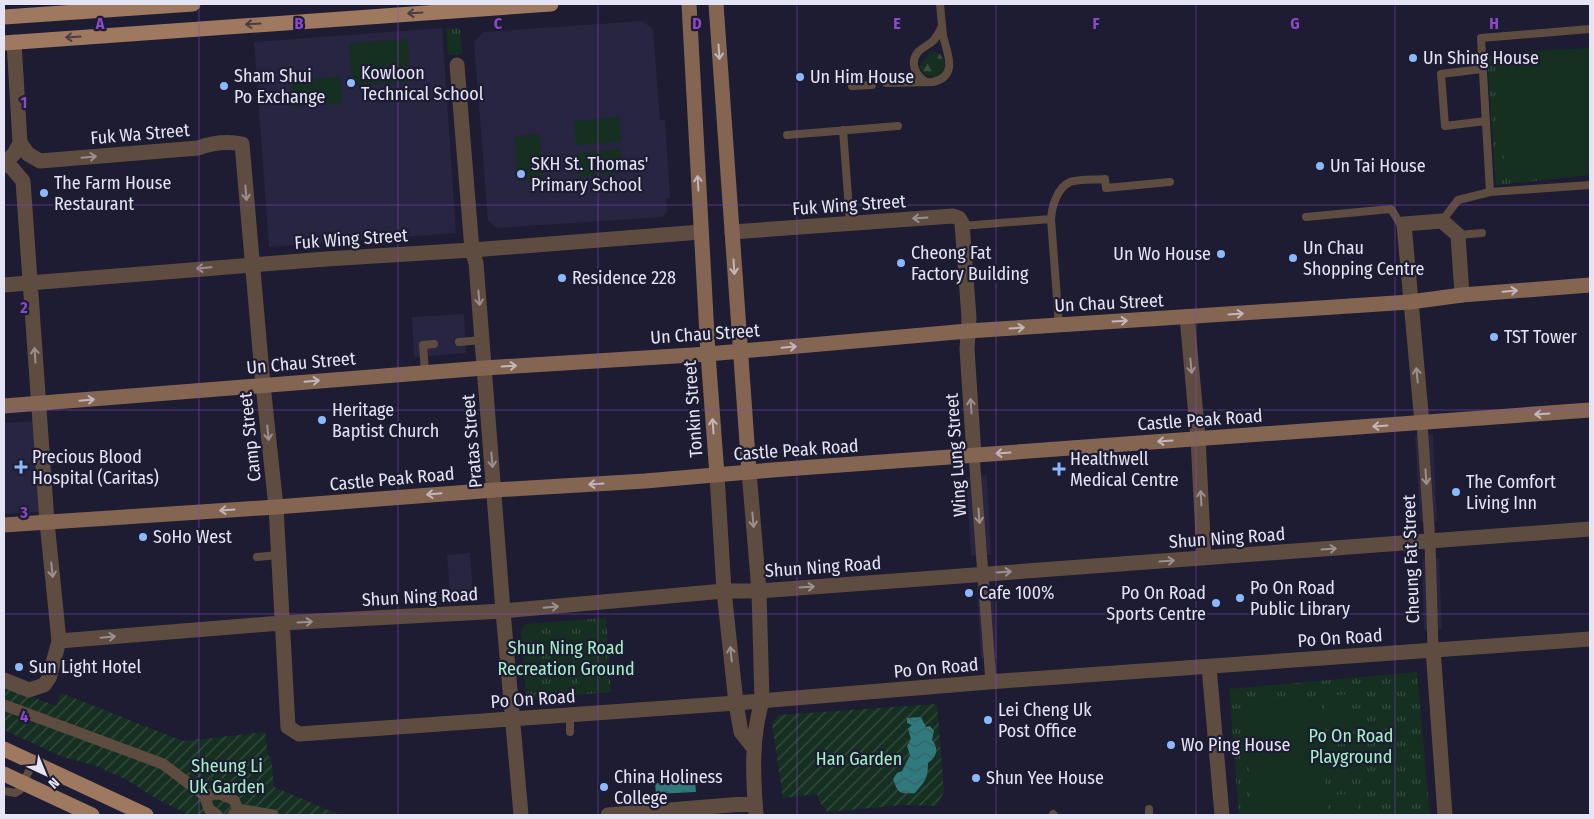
<svg xmlns="http://www.w3.org/2000/svg" width="1594" height="819" viewBox="0 0 1594 819" font-family="'Fira Sans Condensed',sans-serif">
<style>
.built{fill:#272541}
.forest{fill:url(#forest-firs)}
.park{fill:url(#park-tufts)}
.garden{fill:url(#garden-furrows)}
.pitch{fill:#153021}
.water{fill:url(#water-waves)}
.lines{fill:none;stroke-linecap:round;stroke-linejoin:round}
.service{stroke:#5f4c40;stroke-width:8}
.pedestrian{stroke:#5f4c40;stroke-width:11}
.minor{stroke:#5f4c40;stroke-width:15}
.tertiary{stroke:#5f4c40;stroke-width:15}
.secondary{stroke:#836552;stroke-width:15}
.primary{stroke:#9f7860;stroke-width:15}
.oneway{stroke:#4a3c42}
.oneway2{stroke:#c2b8bb}
.oneway3{stroke:#9b9091}
.grid{fill:none;stroke:#8b48c7;stroke-width:1;stroke-opacity:0.55}
.poi-dot{fill:#8cb9fc;stroke:#1d1c32;stroke-width:2}
.labels{text-anchor:middle;stroke-width:4.5;stroke-linejoin:round;paint-order:stroke}
.poi-label{font-size:18px;fill:#e4e4f4;stroke:#1d1c32;text-anchor:start}
.street-label{font-size:18px;fill:#e4e4f4;stroke:#1d1c32}
.park-label{font-size:18px;fill:#a2f2c3;stroke:#1d1c32}
.grid-label{font-size:16px;text-anchor:middle;font-weight:bold;fill:#8b48c7;stroke:#1d1c32;stroke-width:4.5;stroke-linejoin:round;paint-order:stroke}
</style>
<defs>
<pattern id="forest-firs" width="22" height="20" patternUnits="userSpaceOnUse" patternTransform="scale(1.25)"><rect width="22" height="20" fill="#153021"/><path d="M5 1l3.5 6h-7zM16 11l3.5 6h-7z" fill="#374e42"/></pattern>
<pattern id="park-tufts" width="24" height="20" patternUnits="userSpaceOnUse" patternTransform="scale(1.25)"><rect width="24" height="20" fill="#153021"/><path d="M3 7l-1-3M5 7V3M7 7l1-3M15 17l-1-3M17 17v-4M19 17l1-3" fill="none" stroke="#374e42"/></pattern>
<pattern id="garden-furrows" width="10" height="10" patternUnits="userSpaceOnUse" patternTransform="scale(1.25)"><rect width="10" height="10" fill="#153021"/><path d="M-1 1l2-2M0 10L10 0M9 11l2-2" fill="none" stroke="#374e42"/></pattern>
<pattern id="water-waves" width="16" height="10" patternUnits="userSpaceOnUse" patternTransform="scale(1.25)"><rect width="16" height="10" fill="#30797c"/><path d="M0 5q4-4 8 0t8 0" fill="none" stroke="#396165"/></pattern>
</defs>
<rect width="100%" height="100%" fill="#1d1c32"/>
<path class="built" d="M642 21 653 29 660 120H665L670 198H666L667 211 663 217 497 228 488 221 474 42 483 32Z
M442 28 456 233 269 247 254 42Z
M464 314 466 353 414 357 412 317Z
M36 421 41 512 4 514V423Z
M1433 434 1437 521H1420L1415 435Z
M987 475 991 555 971 556 966 477Z
M470 553 473 593 450 594 447 555Z
M1439 558 1442 629 1424 630 1422 559Z
M993 587 997 658 981 659 977 588Z"/>
<path class="forest" d="M931 51 940 54 945 63 943 72 934 77 925 75 919 67Z"/>
<path class="park" d="M460 28 462 54 448 55 446 29Z
M1590 48V175L1496 185 1487 54Z
M606 618 611 692 526 699 521 631 526 624Z
M1417 672 1430 815H1239L1229 689Z"/>
<path class="garden" d="M4 686 56 706 61 693 183 741 265 732 268 756 271 757 274 787 340 815H189L157 799 127 780 94 765 63 757 4 730Z
M937 704 944 792 936 806 903 805 828 812 820 803 817 794 783 798 772 724 778 715Z"/>
<path class="pitch" d="M408 39 410 82 352 86 349 43Z
M1587 49 1590 101V171L1505 177 1497 56Z
M340 77 342 103 293 107 292 80Z
M411 89 412 100 385 102V90Z
M619 117 621 142 576 145 574 121Z
M539 134 543 179 518 181 515 136Z
M621 149 623 173 578 177 576 153Z
M605 641 608 690 580 692 576 643Z
M1350 694 1354 743 1328 745 1324 696Z
M1319 700 1328 815H1252L1244 706Z
M1349 752 1351 786 1334 787 1333 753Z
M1357 793 1359 815H1335L1333 795Z"/>
<path class="water" d="M921 717 926 727 930 726 934 731 932 740C939 748 937 757 928 763 928 779 925 781 915 793 900 794 898 794 893 779L897 773 902 771 910 755 907 746 911 739 908 729 912 725 907 723V718Z
M695 780 696 792 656 794 655 783Z"/>
<g class="lines">
<path class="service" d="M1482 69 1441 74 1445 126 1486 121
M926 82C916 76 909 63 918 52 923 47 929 45 934 40 937 36 940 31 942 26
M886 83 933 82C959 76 947 53 943 36 942 25 941 14 940 4
M852 86 872 85
M843 130 850 223
M787 135 898 126
M1490 192 1481 38 1590 29
M1306 217 1391 209 1403 228
M1442 221 1458 200 1490 192 1590 185
M962 226 1051 219
M1458 235 1482 233
M1059 325 1051 219C1052 206 1057 188 1070 182 1078 179 1096 180 1105 179L1106 188 1170 182
M459 342 482 340
M425 372 423 345 434 344
M257 557 278 555
M570 715V732
M4 791 15 793 20 790 33 762
M1149 809V815
M1053 814 1054 815"/>
<path class="pedestrian" d="M1422 423 1430 542 1433 649
M974 455 991 682
M4 705 163 764 204 795 209 809 217 815
M204 795 219 794 234 800 238 809 233 815
M238 809 273 815"/>
<path class="minor" d="M457 65 472 250 476 263 503 611 521 815
M20 143 28 154 40 161 198 148C212 143 227 141 242 144L263 385
M4 163 12 168 23 181 47 522 59 641 49 678 44 685 29 690 4 680
M732 232 953 216 959 218 962 223 969 318 967 349 974 455
M4 285 326 259 472 250 701 232
M1187 317 1198 438 1204 558
M1422 423 1404 224 1442 221 1458 235 1462 295
M276 507 288 727 299 734 736 703 741 732 753 747
M59 641 281 623 503 611 724 591H759L1590 529
M1433 649 1445 815
M1209 667 1222 815
M608 815 755 803
M756 815C753 777 751 738 762 701"/>
<path class="tertiary" d="M4 163 14 154 20 143 14 42
M263 385 276 507
M749 471 759 591 762 701
M717 475 724 591 736 703 1001 681 1590 639"/>
<path class="secondary" d="M689 4 708 354 717 475
M716 4 749 471
M4 406 484 368 708 354 968 331 1410 302 1462 295 1590 285
M4 525 276 507 495 490 645 481 772 470 1590 410"/>
<path class="primary" d="M4 17 193 4
M4 43 551 4
M4 749 146 815
M4 774 92 815"/>
</g>
<defs><path id="oneway-shaft" d="M-6 0H5M1.5-3L5.5 0L1.5 3" fill="none" stroke-width="1.6" stroke-linecap="round" stroke-linejoin="round" transform="scale(1.25)"/></defs>
<g class="oneway">
<use href="#oneway-shaft" transform="translate(415 13) rotate(176)"/>
<use href="#oneway-shaft" transform="translate(253 24) rotate(177)"/>
<use href="#oneway-shaft" transform="translate(73 37) rotate(176)"/>
</g>
<g class="oneway2">
<use href="#oneway-shaft" transform="translate(719 52) rotate(86)"/>
<use href="#oneway-shaft" transform="translate(698 183) rotate(-93)"/>
<use href="#oneway-shaft" transform="translate(734 267) rotate(86)"/>
<use href="#oneway-shaft" transform="translate(1510 291) rotate(-5)"/>
<use href="#oneway-shaft" transform="translate(1236 314) rotate(-4)"/>
<use href="#oneway-shaft" transform="translate(1120 321) rotate(-3)"/>
<use href="#oneway-shaft" transform="translate(1017 328) rotate(-4)"/>
<use href="#oneway-shaft" transform="translate(789 347) rotate(-5)"/>
<use href="#oneway-shaft" transform="translate(509 366) rotate(-3)"/>
<use href="#oneway-shaft" transform="translate(312 381) rotate(-5)"/>
<use href="#oneway-shaft" transform="translate(87 400) rotate(-5)"/>
<use href="#oneway-shaft" transform="translate(1542 414) rotate(176)"/>
<use href="#oneway-shaft" transform="translate(713 426) rotate(-94)"/>
<use href="#oneway-shaft" transform="translate(1380 426) rotate(176)"/>
<use href="#oneway-shaft" transform="translate(1165 441) rotate(176)"/>
<use href="#oneway-shaft" transform="translate(1003 453) rotate(176)"/>
<use href="#oneway-shaft" transform="translate(596 484) rotate(176)"/>
<use href="#oneway-shaft" transform="translate(434 494) rotate(175)"/>
<use href="#oneway-shaft" transform="translate(227 510) rotate(176)"/>
</g>
<g class="oneway3">
<use href="#oneway-shaft" transform="translate(89 157) rotate(-5)"/>
<use href="#oneway-shaft" transform="translate(246 193) rotate(85)"/>
<use href="#oneway-shaft" transform="translate(920 218) rotate(176)"/>
<use href="#oneway-shaft" transform="translate(204 268) rotate(175)"/>
<use href="#oneway-shaft" transform="translate(479 298) rotate(85)"/>
<use href="#oneway-shaft" transform="translate(35 355) rotate(-94)"/>
<use href="#oneway-shaft" transform="translate(1191 366) rotate(85)"/>
<use href="#oneway-shaft" transform="translate(1417 375) rotate(-96)"/>
<use href="#oneway-shaft" transform="translate(971 406) rotate(-94)"/>
<use href="#oneway-shaft" transform="translate(268 433) rotate(84)"/>
<use href="#oneway-shaft" transform="translate(492 460) rotate(85)"/>
<use href="#oneway-shaft" transform="translate(1426 477) rotate(86)"/>
<use href="#oneway-shaft" transform="translate(1201 498) rotate(-93)"/>
<use href="#oneway-shaft" transform="translate(979 516) rotate(86)"/>
<use href="#oneway-shaft" transform="translate(753 520) rotate(85)"/>
<use href="#oneway-shaft" transform="translate(1329 549) rotate(-4)"/>
<use href="#oneway-shaft" transform="translate(1167 561) rotate(-4)"/>
<use href="#oneway-shaft" transform="translate(52 570) rotate(84)"/>
<use href="#oneway-shaft" transform="translate(1004 572) rotate(-4)"/>
<use href="#oneway-shaft" transform="translate(807 587) rotate(-4)"/>
<use href="#oneway-shaft" transform="translate(551 607) rotate(-5)"/>
<use href="#oneway-shaft" transform="translate(305 622) rotate(-3)"/>
<use href="#oneway-shaft" transform="translate(108 637) rotate(-5)"/>
<use href="#oneway-shaft" transform="translate(731 654) rotate(-96)"/>
</g>
<path class="grid" d="M199 4V815M398 4V815M598 4V815M797 4V815M996 4V815M1196 4V815M1395 4V815M4 205H1590M4 410H1590M4 614H1590"/>
<g class="poi-dot">
<circle cx="1413" cy="58" r="5"/>
<circle cx="800" cy="77" r="5"/>
<circle cx="351" cy="83" r="5"/>
<circle cx="224" cy="86" r="5"/>
<circle cx="1320" cy="166" r="5"/>
<circle cx="521" cy="174" r="5"/>
<circle cx="44" cy="193" r="5"/>
<circle cx="1221" cy="254" r="5"/>
<circle cx="1293" cy="258" r="5"/>
<circle cx="901" cy="263" r="5"/>
<circle cx="562" cy="278" r="5"/>
<circle cx="1494" cy="337" r="5"/>
<circle cx="322" cy="420" r="5"/>
<path d="M18.5 459.5h5v5h5v5h-5v5h-5v-5h-5v-5h5z"/>
<path d="M1056.5 461.5h5v5h5v5h-5v5h-5v-5h-5v-5h5z"/>
<circle cx="1456" cy="492" r="5"/>
<circle cx="143" cy="537" r="5"/>
<circle cx="969" cy="593" r="5"/>
<circle cx="1240" cy="598" r="5"/>
<circle cx="1216" cy="603" r="5"/>
<circle cx="19" cy="667" r="5"/>
<circle cx="988" cy="720" r="5"/>
<circle cx="1171" cy="745" r="5"/>
<circle cx="976" cy="778" r="5"/>
<circle cx="604" cy="787" r="5"/>
</g>
<g class="labels">
<g class="poi-label">
<text x="1423" y="64">Un Shing House</text>
<text x="361" y="79">Kowloon<tspan x="361" dy="21">Technical School</tspan></text>
<text x="234" y="82">Sham Shui<tspan x="234" dy="21">Po Exchange</tspan></text>
<text x="810" y="83">Un Him House</text>
<text x="531" y="170">SKH St. Thomas'<tspan x="531" dy="21">Primary School</tspan></text>
<text x="1330" y="172">Un Tai House</text>
<text x="54" y="189">The Farm House<tspan x="54" dy="21">Restaurant</tspan></text>
<text x="1303" y="254">Un Chau<tspan x="1303" dy="21">Shopping Centre</tspan></text>
<text x="911" y="259">Cheong Fat<tspan x="911" dy="21">Factory Building</tspan></text>
<text x="1211" y="260" text-anchor="end">Un Wo House</text>
<text x="572" y="284">Residence 228</text>
<text x="1504" y="343">TST Tower</text>
<text x="332" y="416">Heritage<tspan x="332" dy="21">Baptist Church</tspan></text>
<text x="32" y="463">Precious Blood<tspan x="32" dy="21">Hospital (Caritas)</tspan></text>
<text x="1070" y="465">Healthwell<tspan x="1070" dy="21">Medical Centre</tspan></text>
<text x="1466" y="488">The Comfort<tspan x="1466" dy="21">Living Inn</tspan></text>
<text x="153" y="543">SoHo West</text>
<text x="1250" y="594">Po On Road<tspan x="1250" dy="21">Public Library</tspan></text>
<text x="979" y="599">Cafe 100%</text>
<text x="1206" y="599" text-anchor="end">Po On Road<tspan x="1206" dy="21">Sports Centre</tspan></text>
<text x="29" y="673">Sun Light Hotel</text>
<text x="998" y="716">Lei Cheng Uk<tspan x="998" dy="21">Post Office</tspan></text>
<text x="1181" y="751">Wo Ping House</text>
<text x="614" y="783">China Holiness<tspan x="614" dy="21">College</tspan></text>
<text x="986" y="784">Shun Yee House</text>
</g>
<g class="street-label">
<text transform="translate(140 134) rotate(-5)" y="6">Fuk Wa Street</text>
<text transform="translate(849 205) rotate(-4)" y="6">Fuk Wing Street</text>
<text transform="translate(351 239) rotate(-4)" y="6">Fuk Wing Street</text>
<text transform="translate(1109 303) rotate(-3)" y="6">Un Chau Street</text>
<text transform="translate(705 334) rotate(-4)" y="6">Un Chau Street</text>
<text transform="translate(301 363) rotate(-5)" y="6">Un Chau Street</text>
<text transform="translate(693 409) rotate(-94)" y="6">Tonkin Street</text>
<text transform="translate(1200 420) rotate(-4)" y="6">Castle Peak Road</text>
<text transform="translate(250 437) rotate(-96)" y="6">Camp Street</text>
<text transform="translate(472 441) rotate(-95)" y="6">Pratas Street</text>
<text transform="translate(796 450) rotate(-4)" y="6">Castle Peak Road</text>
<text transform="translate(956 455) rotate(-94)" y="6">Wing Lung Street</text>
<text transform="translate(392 479) rotate(-5)" y="6">Castle Peak Road</text>
<text transform="translate(1227 538) rotate(-4)" y="6">Shun Ning Road</text>
<text transform="translate(1411 559) rotate(-92)" y="6">Cheung Fat Street</text>
<text transform="translate(823 567) rotate(-4)" y="6">Shun Ning Road</text>
<text transform="translate(420 597) rotate(-3)" y="6">Shun Ning Road</text>
<text transform="translate(1340 638) rotate(-4)" y="6">Po On Road</text>
<text transform="translate(936 668) rotate(-5)" y="6">Po On Road</text>
<text transform="translate(533 699) rotate(-4)" y="6">Po On Road</text>
</g>
<g class="park-label">
<text x="566" y="654">Shun Ning Road<tspan x="566" dy="21">Recreation Ground</tspan></text>
<text x="1351" y="742">Po On Road<tspan x="1351" dy="21">Playground</tspan></text>
<text x="859" y="765">Han Garden</text>
<text x="227" y="772">Sheung Li<tspan x="227" dy="21">Uk Garden</tspan></text>
</g>
</g>
<g class="grid-label">
<text x="100" y="29">A</text>
<text x="299" y="29">B</text>
<text x="498" y="29">C</text>
<text x="697" y="29">D</text>
<text x="897" y="29">E</text>
<text x="1096" y="29">F</text>
<text x="1295" y="29">G</text>
<text x="1494" y="29">H</text>
<text x="24" y="108">1</text>
<text x="24" y="313">2</text>
<text x="24" y="518">3</text>
<text x="24" y="722">4</text>
</g>
<rect width="1594" height="819" fill="none" stroke="#e4e4f4" stroke-width="10"/>
<g transform="translate(45 774) rotate(136)" stroke="#1d1c32" stroke-width="4" paint-order="stroke">
<path d="M0-4L9 19L0 12L-9 19Z" fill="#e4e4f4"/>
<text y="-8" font-size="14" font-weight="bold" text-anchor="middle" fill="#e4e4f4">N</text>
</g>
</svg>
